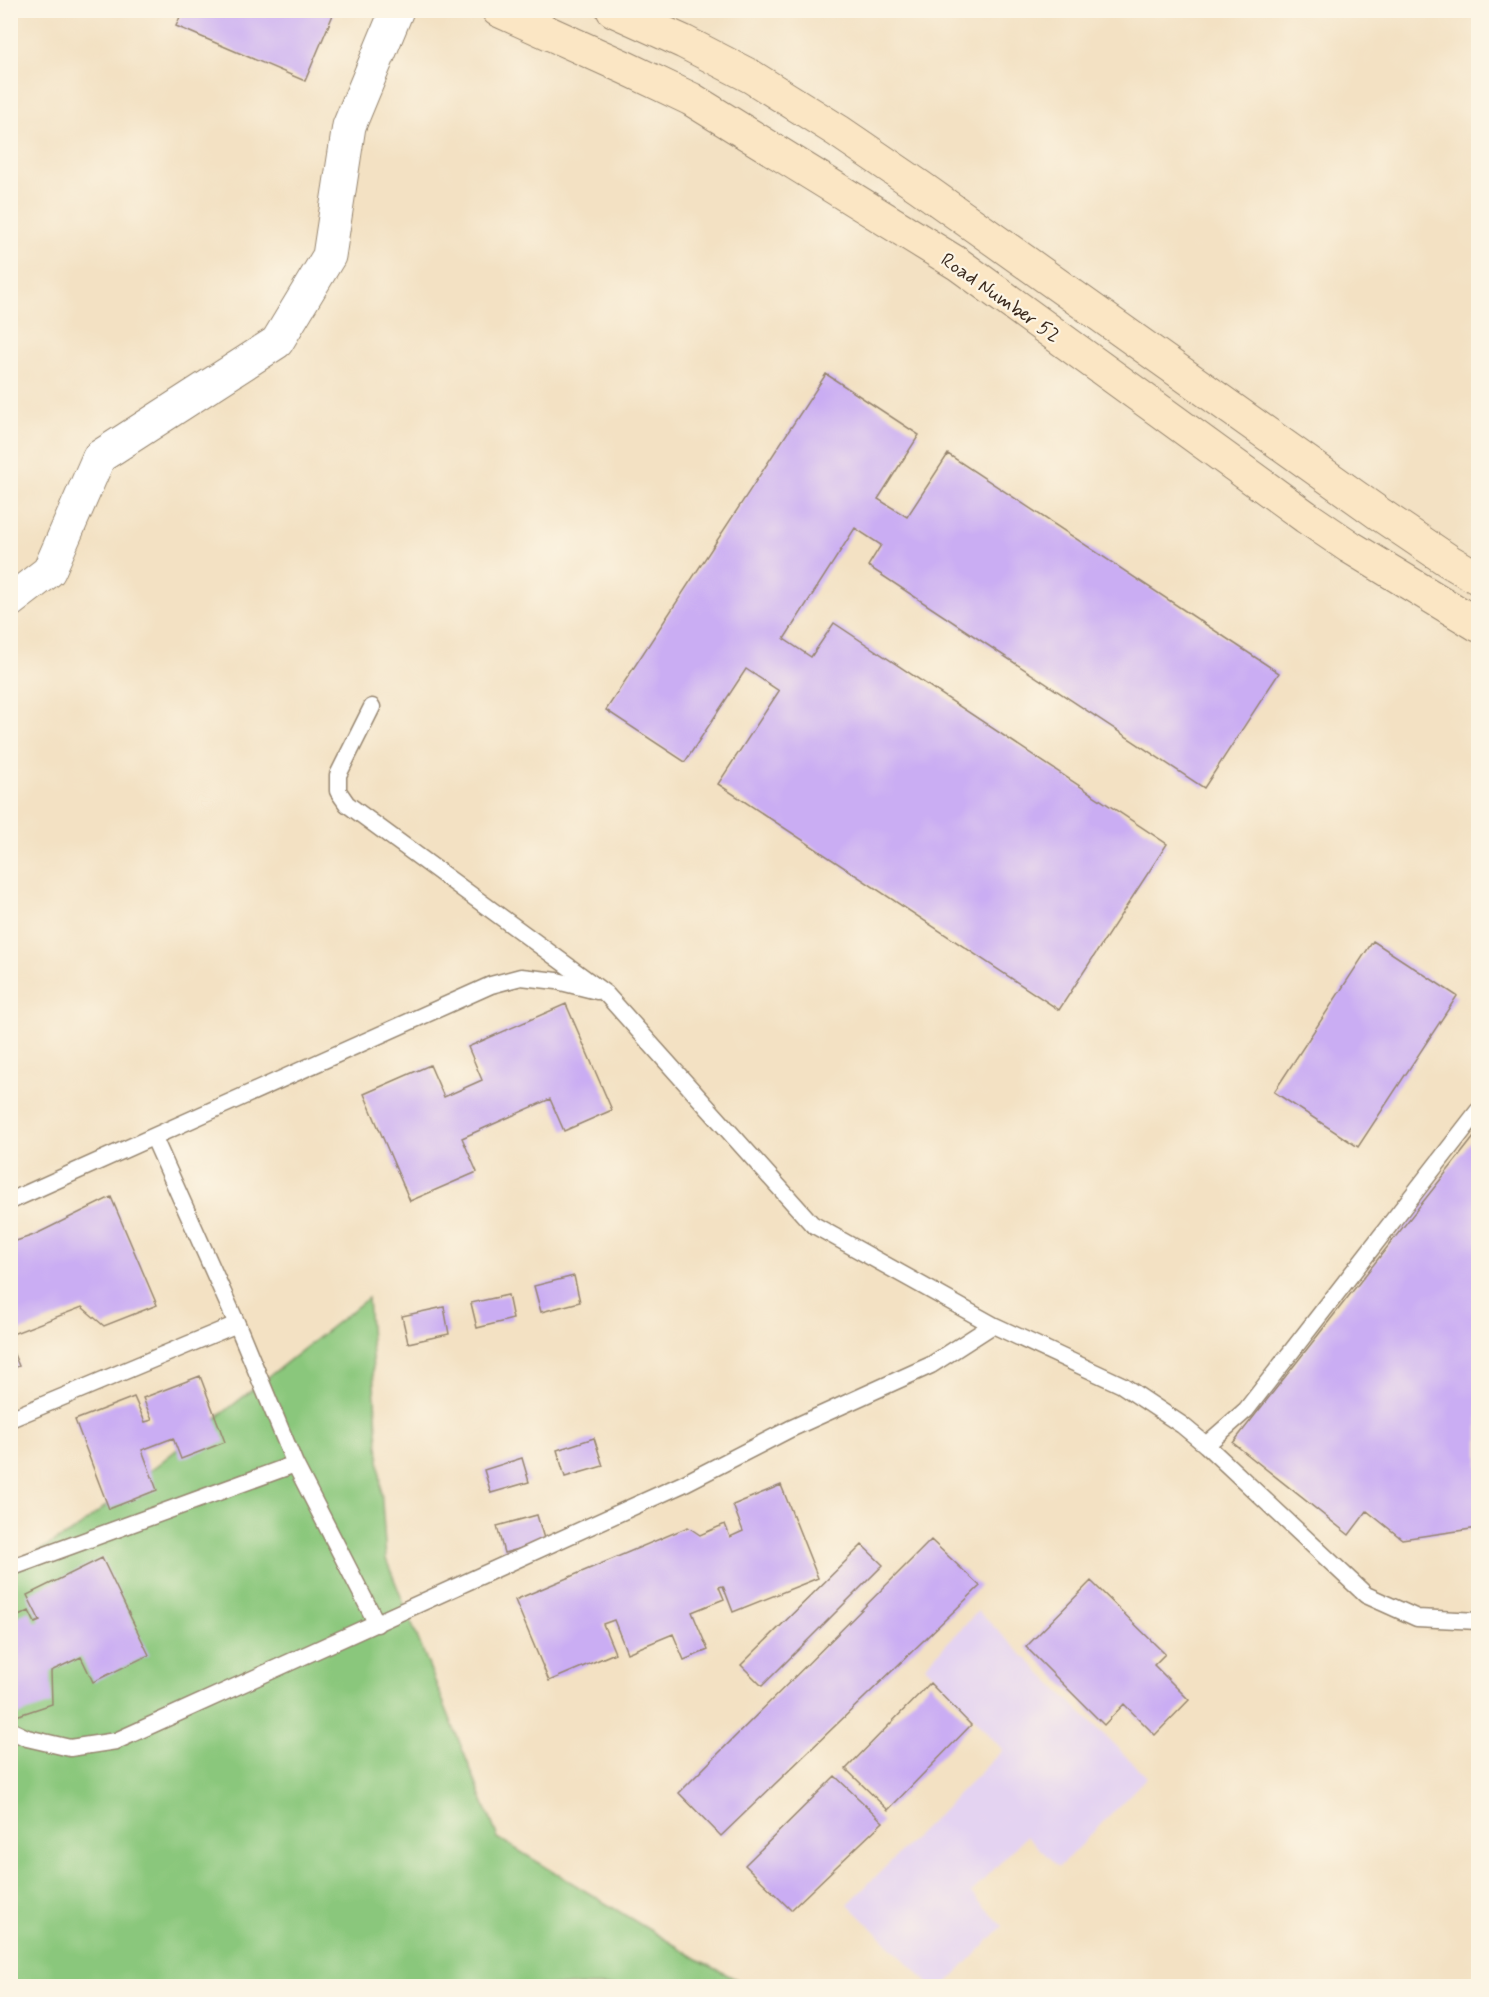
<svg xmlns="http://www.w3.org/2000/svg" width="1489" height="1997" viewBox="0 0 1489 1997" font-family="Mynerve,sans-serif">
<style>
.built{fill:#e4d3f1}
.green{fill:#8ac77c;stroke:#62784d;stroke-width:1.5}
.building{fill:#caadf3}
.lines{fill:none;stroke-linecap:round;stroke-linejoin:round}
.lane-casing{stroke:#978670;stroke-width:19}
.street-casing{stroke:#978670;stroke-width:35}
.secondary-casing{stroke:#978670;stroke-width:35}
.lane{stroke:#fff;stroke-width:16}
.street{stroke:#fff;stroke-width:33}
.secondary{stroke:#fbe6c4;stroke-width:33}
.labels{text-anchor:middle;stroke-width:4.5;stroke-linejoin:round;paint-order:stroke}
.street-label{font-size:20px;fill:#3b2a1e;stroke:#fcf5e5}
</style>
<rect width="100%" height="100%" fill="#fcf5e5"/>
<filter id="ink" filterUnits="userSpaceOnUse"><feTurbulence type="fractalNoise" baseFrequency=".0167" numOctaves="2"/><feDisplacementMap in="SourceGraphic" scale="12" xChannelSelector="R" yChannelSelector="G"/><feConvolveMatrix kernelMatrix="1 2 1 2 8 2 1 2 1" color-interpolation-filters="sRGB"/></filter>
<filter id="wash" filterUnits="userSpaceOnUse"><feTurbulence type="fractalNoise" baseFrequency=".008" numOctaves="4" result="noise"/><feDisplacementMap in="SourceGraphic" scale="24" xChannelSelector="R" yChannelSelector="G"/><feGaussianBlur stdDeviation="1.35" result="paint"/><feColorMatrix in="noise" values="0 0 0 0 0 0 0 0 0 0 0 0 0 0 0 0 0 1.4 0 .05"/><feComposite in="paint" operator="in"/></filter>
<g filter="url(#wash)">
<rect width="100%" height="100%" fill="#f3e1c3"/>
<path class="built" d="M978 1611 1147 1777 1059 1867 1026 1836 971 1893 1003 1926 944 1986H931L848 1904 1003 1750 925 1666Z"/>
<path class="green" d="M368 1298 386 1559 498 1838 699 1960 749 1986H11L10 1567 74 1531Z"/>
<g id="blocks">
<path class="building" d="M183 10H335L305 81 176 26Z
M826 374 919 435 878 499 907 517 948 454 1279 673 1204 788 868 566 881 545 855 528 784 639 811 657 834 623 1167 844 1059 1010 718 784 779 691 746 669 685 762 606 710Z
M1373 941 1457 996 1358 1147 1274 1092Z
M566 1004 612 1110 564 1131 550 1099 462 1138 477 1172 410 1201 364 1094 430 1065 444 1097 482 1080 468 1047Z
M1478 1132V1528L1402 1539 1367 1511 1349 1535 1233 1443Z
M111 1197 157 1305 104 1326 82 1307 10 1335V1243L34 1235Z
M574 1276 580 1302 541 1312 534 1286Z
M508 1295 513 1319 477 1328 471 1303Z
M444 1307 449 1334 408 1343 402 1316Z
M10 1345 19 1366 10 1369Z
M200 1376 225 1442 181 1459 173 1438 142 1450 157 1490 109 1509 75 1420 134 1397 145 1422 152 1420 143 1398Z
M594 1438 603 1466 565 1477 557 1450Z
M522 1458 529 1482 491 1493 484 1470Z
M781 1485 818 1578 733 1612 723 1586 719 1587 724 1599 692 1612 708 1650 684 1660 673 1634 627 1653 614 1620 603 1624 615 1653 549 1681 515 1600 688 1527 700 1535 725 1524 730 1537 743 1531 733 1505Z
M537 1515 545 1542 504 1553 497 1526Z
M931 1540 980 1586 721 1836 679 1793Z
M862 1545 883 1565 762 1686 741 1665Z
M102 1558 149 1655 93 1682 81 1657 51 1671 52 1704 13 1717 10 1709V1620L29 1611 35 1623 40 1621 27 1595Z
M1091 1581 1165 1654 1154 1665 1189 1700 1155 1735 1124 1704 1104 1725 1026 1647Z
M930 1683 971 1725 888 1810 846 1769Z
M835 1776 883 1822 791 1910 745 1865Z"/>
</g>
</g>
<g filter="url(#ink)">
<use href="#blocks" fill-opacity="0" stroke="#978670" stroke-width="1.5"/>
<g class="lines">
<defs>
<path id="lane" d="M372 707 338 775V791L347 804 606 994 812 1224 993 1325
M154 1138 237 1324 295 1464 377 1624
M10 1201 491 985 521 977 557 981 597 991
M10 1419 237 1324
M1206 1445 1366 1595 1417 1618 1478 1621
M10 1568 295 1464
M10 1730 27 1738 70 1748 116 1741 683 1484 790 1429 931 1365 993 1325 1122 1385 1182 1425 1206 1445 1246 1410 1478 1111"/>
<path id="street" d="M10 601 49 571 99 457 277 342 329 256 349 126 397 10"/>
<path id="secondary" d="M498 10 626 68 691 99 958 264 1306 517 1350 547 1478 625
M613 10 684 42 752 77 838 131 920 187 1381 515 1449 561 1478 578"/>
</defs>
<use href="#lane" class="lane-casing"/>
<use href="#street" class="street-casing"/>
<use href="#secondary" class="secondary-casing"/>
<use href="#lane" class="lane"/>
<use href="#street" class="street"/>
<use href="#secondary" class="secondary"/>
</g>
</g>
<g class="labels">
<g class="street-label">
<text transform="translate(1001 297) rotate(35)" y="7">Road Number 52</text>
</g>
</g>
<rect width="1489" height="1997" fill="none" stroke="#fcf5e5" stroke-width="36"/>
</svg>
